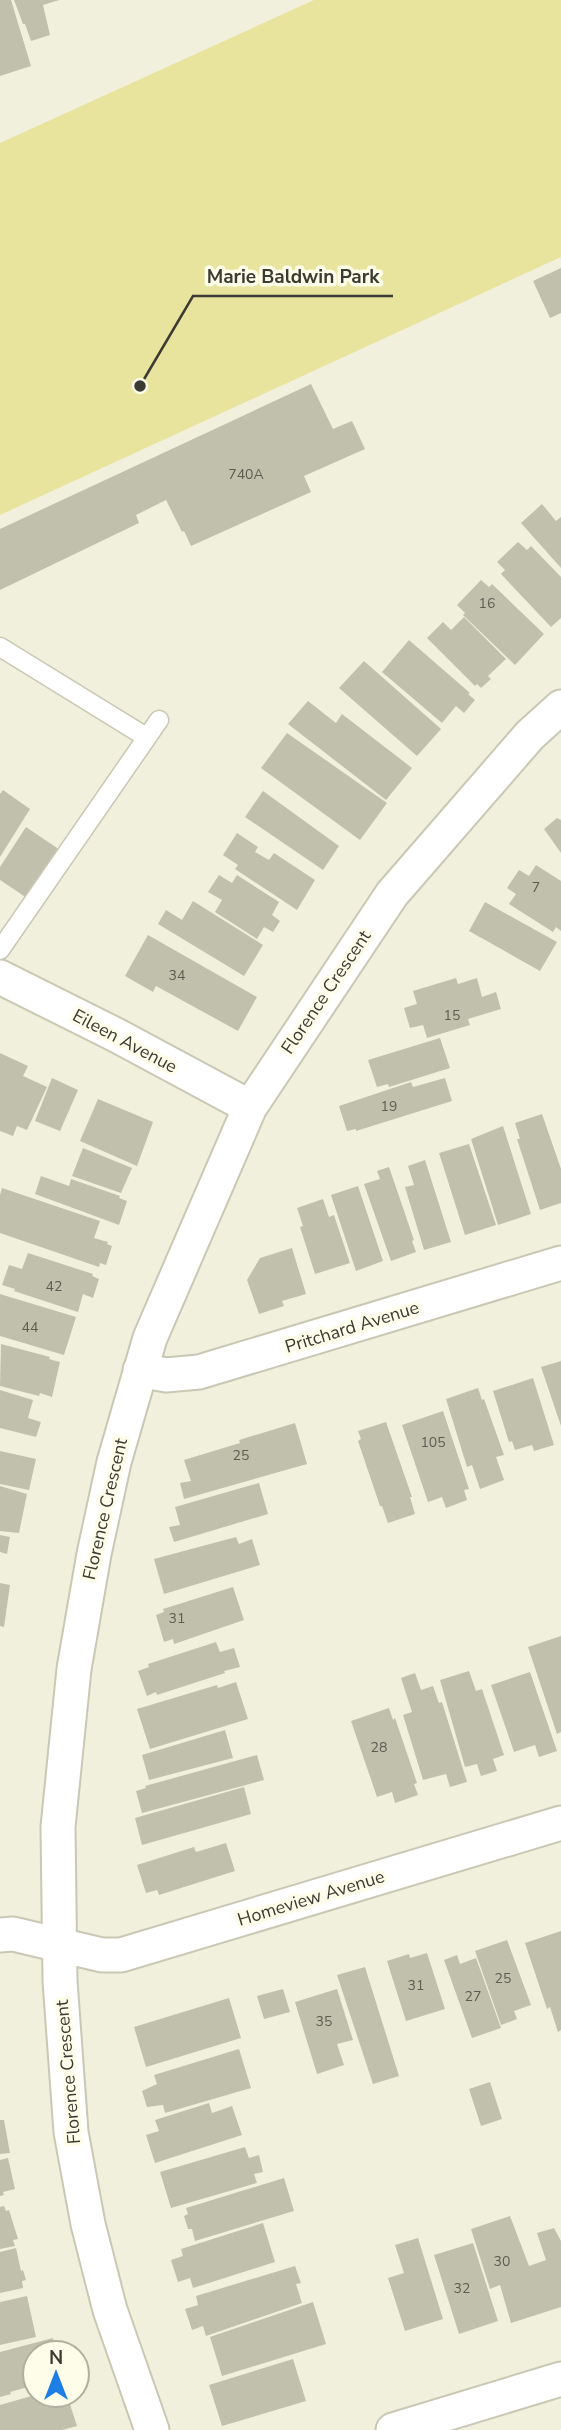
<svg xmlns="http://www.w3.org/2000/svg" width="561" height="2430" viewBox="0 0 561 2430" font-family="'Nunito Sans',sans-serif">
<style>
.green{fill:#e8e39d}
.building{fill:#c1c0ad}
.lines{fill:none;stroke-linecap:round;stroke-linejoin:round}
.lane-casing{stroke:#c9c8b5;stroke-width:21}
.street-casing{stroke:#c9c8b5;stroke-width:37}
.lane{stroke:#fff;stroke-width:18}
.street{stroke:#fff;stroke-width:33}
.labels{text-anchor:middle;stroke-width:7;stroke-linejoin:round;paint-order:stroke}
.number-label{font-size:14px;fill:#5c5c52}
.street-label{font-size:18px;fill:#3b3a33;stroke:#fefde9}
.leader{fill:none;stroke:#3b3a33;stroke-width:2.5}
.callout-dot{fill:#3b3a33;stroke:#fefde9;stroke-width:2.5}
.callout-label{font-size:19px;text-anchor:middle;font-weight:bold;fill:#3b3a33;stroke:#fefde9;stroke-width:7;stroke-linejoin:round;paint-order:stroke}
</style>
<rect width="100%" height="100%" fill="#f1f0dc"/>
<path class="green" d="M314 0H561V257L0 515V143Z"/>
<path class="building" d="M0 0H11L31 66 0 76Z
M14 0H59L43 5 50 35 31 41 25 24H23Z
M561 268V313L550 318 533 281Z
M311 384 333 429 352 421 365 449 304 476 311 492 191 546 184 531 182 532 166 500 136 515 139 523 0 590V529Z
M542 504 556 521 561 517V568L521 523Z
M518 542 527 550 531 546 561 577V618L551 627 501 574 505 570 497 562Z
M481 580 489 587 492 584 544 634 515 665 463 615 465 613 457 605Z
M464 617 506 659 488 676 491 679 481 688 477 684 475 686 427 638 443 622 451 630Z
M409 640 470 693 468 694 475 700 464 713 456 706 442 723 382 672Z
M364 661 441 729 417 756 339 688Z
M308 701 336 723 342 714 412 768 386 800 288 724Z
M287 733 387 803 360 840 261 768Z
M3 790 30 809 0 857V794Z
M263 791 339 846 323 870 245 817Z
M557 818 561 820V853L544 829Z
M26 827 60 850 27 898 0 880V867Z
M237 833 258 847 255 852 269 860 274 853 315 880 297 910 235 869 238 865 223 855Z
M536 865 561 881V931L556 927 553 932 509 904 516 894 507 888 519 870 529 876Z
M219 875 232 883 237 875 279 902 272 915 280 921 273 932 264 927 257 939 215 912 222 900 208 892Z
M193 901 263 945 244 976 158 924 166 910 182 920Z
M485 902 557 942 540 971 469 931Z
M148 935 257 997 238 1031 156 986 153 992 125 976Z
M456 978 458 984 477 978 482 997 496 992 501 1009 468 1019 470 1025 427 1038 423 1025 410 1028 404 1008 417 1004 413 991Z
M440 1038 450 1068 389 1087 388 1084 377 1087 368 1060Z
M0 1053 28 1066 23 1076 47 1087 27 1130 17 1126 13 1136 0 1131Z
M52 1078 78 1090 60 1131 35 1121Z
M445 1078 452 1101 356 1131V1129L347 1131 339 1106 411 1082 413 1087Z
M98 1099 153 1122 137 1166 80 1141Z
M542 1114 561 1169V1203L540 1210 517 1139H520L515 1123Z
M503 1126 531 1214 498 1225 471 1139Z
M469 1144 496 1225 465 1235 439 1153Z
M83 1148 132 1168 121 1193 72 1176Z
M425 1160 451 1242 424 1250 405 1187 414 1185 408 1166Z
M389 1167 414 1240 412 1241 416 1252 391 1261 364 1184 380 1179 377 1171Z
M41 1176 69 1186 71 1179 120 1196 119 1198 127 1201 119 1225 35 1194Z
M358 1186 383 1261 356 1271 331 1195Z
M2 1188 100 1221 94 1238 108 1242 107 1244 112 1246 106 1265 100 1263 99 1267 0 1233V1195Z
M323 1199 329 1217 334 1215 350 1263 315 1274 300 1227 303 1226 297 1208Z
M292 1248 306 1294 282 1301 284 1306 259 1314 247 1280 260 1258Z
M28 1253 93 1274 92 1276 99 1279 93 1298 83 1294 78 1312 14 1291 15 1289 2 1285 9 1265 22 1269Z
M0 1294 76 1317 64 1355 0 1336Z
M1 1344 50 1357 49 1359 60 1362 52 1397 40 1393 39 1396 0 1386Z
M561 1361V1426L541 1367Z
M533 1378 554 1445 534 1451 532 1445 515 1450 512 1441 509 1442 493 1391Z
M478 1388 482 1400 484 1399 504 1455 496 1457 504 1480 480 1489 472 1465 467 1467 446 1399Z
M0 1390 33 1400 28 1418 41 1422 36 1437 0 1428Z
M443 1411 469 1489 464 1490 467 1500 446 1508 442 1497 428 1502 402 1425Z
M386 1422 412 1497H410L415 1514 388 1523 382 1506H380L358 1441 361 1439 358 1431Z
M295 1423 307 1464 184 1499 180 1483 191 1481 184 1460 240 1443 239 1440Z
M0 1451 36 1459 29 1490 0 1484Z
M259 1483 268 1514 174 1542 169 1527 180 1525 175 1507Z
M0 1486 27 1494 19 1533 0 1531Z
M0 1535 10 1537 7 1554 0 1552Z
M236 1537 239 1544 252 1539 260 1565 164 1594 154 1559Z
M0 1583 10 1585 4 1627 0 1626Z
M233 1587 244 1620 174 1644 173 1639 164 1642 156 1615 164 1612 163 1609Z
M561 1636V1732L557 1734 528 1647Z
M216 1642 220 1652 234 1648 240 1667 224 1671 225 1673 157 1695 156 1692 147 1696 138 1671 149 1667 148 1664Z
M469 1671 476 1691 482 1689 504 1755 493 1759 497 1771 481 1776 477 1764 465 1767 440 1680Z
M530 1672 557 1751 539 1757 535 1745 514 1752 491 1685Z
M415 1673 421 1690 433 1686 439 1703 442 1702 467 1782 450 1787 446 1774 423 1780 403 1715 412 1712 401 1678Z
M236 1682 248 1719 150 1749 137 1709 217 1685 218 1688Z
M389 1708 393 1720 395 1718 417 1783 414 1784 418 1795 395 1803 392 1792 377 1797 351 1721Z
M225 1730 233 1758 149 1780 142 1755Z
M257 1755 264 1780 142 1813 136 1791 146 1788 145 1786Z
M244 1787 251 1814 142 1845 135 1818Z
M226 1843 235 1871 159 1895 157 1890 146 1893 137 1865 194 1847 196 1852Z
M561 1931V2030L558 2032 550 2007 547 2009 525 1943Z
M507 1940 531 2005 514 2011 517 2019 501 2025 475 1951Z
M427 1953 445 2009 406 2021 387 1961 409 1954 410 1958Z
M457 1955 460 1964 476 1958 501 2028 472 2038 444 1960Z
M365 1967 399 2076 373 2084 337 1975Z
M283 1989 290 2012 264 2019 257 1996Z
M337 1989 353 2040 337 2044 344 2065 317 2074 295 2002Z
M229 1998 241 2038 146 2067 134 2027Z
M239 2049 251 2088 165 2113 163 2105 147 2107 142 2091 157 2084 154 2075Z
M490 2082 502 2119 481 2126 469 2089Z
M209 2103 212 2113 232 2106 242 2135 155 2163 146 2135 159 2131 155 2120Z
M0 2120H4L10 2153 0 2154Z
M245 2147 249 2158 259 2155 263 2172 254 2174 257 2183 171 2208 160 2172Z
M8 2158 15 2189 3 2192 4 2195 0 2196V2160Z
M284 2178 294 2211 195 2241 192 2229H188L184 2216 188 2214 186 2208Z
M4 2206 6 2211 9 2210 18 2239 13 2240 15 2246 0 2249V2207Z
M510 2216 529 2266 546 2260 537 2233 554 2228 561 2241V2307L511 2323 500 2285 490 2289 471 2229Z
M263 2223 275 2262 193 2288 190 2278 178 2282 171 2260 183 2256 181 2249Z
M418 2238 443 2319 405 2331 388 2278 404 2273 395 2245Z
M473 2243 498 2321 459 2334 434 2255Z
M16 2248 21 2271 23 2270 26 2280 22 2281 23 2288 0 2293V2252Z
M295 2266 301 2283 296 2284 302 2303 206 2336 203 2326 192 2330 185 2309 198 2305 196 2296Z
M27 2296 36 2337 0 2345V2302Z
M313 2302 326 2344 222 2376 210 2337Z
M53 2338 57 2353H35V2385L10 2392 11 2394 0 2397V2352Z
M293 2359 306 2401 222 2426 209 2385Z
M35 2395H67L77 2426 62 2430H0V2405Z"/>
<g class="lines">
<defs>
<path id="lane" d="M0 647 146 737
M0 950 159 720"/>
<path id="street" d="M0 977 116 1035 250 1107
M140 1370 166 1375 199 1372 561 1263
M0 1935 13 1934 102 1955H121L561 1823
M152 2430 110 2310 88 2224 71 2132 60 1981 58 1827 74 1669 94 1554 114 1462 150 1338 250 1107 392 894 530 735 561 707
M393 2430 561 2379"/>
</defs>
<use href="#lane" class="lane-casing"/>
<use href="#street" class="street-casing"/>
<use href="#lane" class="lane"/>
<use href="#street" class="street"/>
</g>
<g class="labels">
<g class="number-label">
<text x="246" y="479">740A</text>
<text x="487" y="608">16</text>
<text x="536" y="892">7</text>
<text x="177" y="980">34</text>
<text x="452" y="1020">15</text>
<text x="389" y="1111">19</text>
<text x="54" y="1291">42</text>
<text x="30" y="1332">44</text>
<text x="433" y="1447">105</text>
<text x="241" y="1460">25</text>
<text x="177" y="1623">31</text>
<text x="379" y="1752">28</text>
<text x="503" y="1983">25</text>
<text x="416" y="1990">31</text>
<text x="473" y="2001">27</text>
<text x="324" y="2026">35</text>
<text x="502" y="2266">30</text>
<text x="462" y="2293">32</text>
</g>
<g class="street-label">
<text transform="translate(326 992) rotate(-56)" y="6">Florence Crescent</text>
<text transform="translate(125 1041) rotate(28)" y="6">Eileen Avenue</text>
<text transform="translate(352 1327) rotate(-17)" y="6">Pritchard Avenue</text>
<text transform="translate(105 1509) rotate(-77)" y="6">Florence Crescent</text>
<text transform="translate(311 1898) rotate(-17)" y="6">Homeview Avenue</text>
<text transform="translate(68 2072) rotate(-95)" y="6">Florence Crescent</text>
</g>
</g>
<path class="leader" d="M140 386L193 296H393"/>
<circle class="callout-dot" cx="140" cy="386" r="7"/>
<g class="callout-label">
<text x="293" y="283">Marie Baldwin Park</text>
</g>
<g transform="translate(56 2374)"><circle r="33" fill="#fefde9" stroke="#b0afa0" stroke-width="2"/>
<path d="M0-5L12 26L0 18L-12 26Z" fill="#1d7ee6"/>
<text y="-10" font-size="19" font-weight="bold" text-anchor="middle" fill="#3b3a33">N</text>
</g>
</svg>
